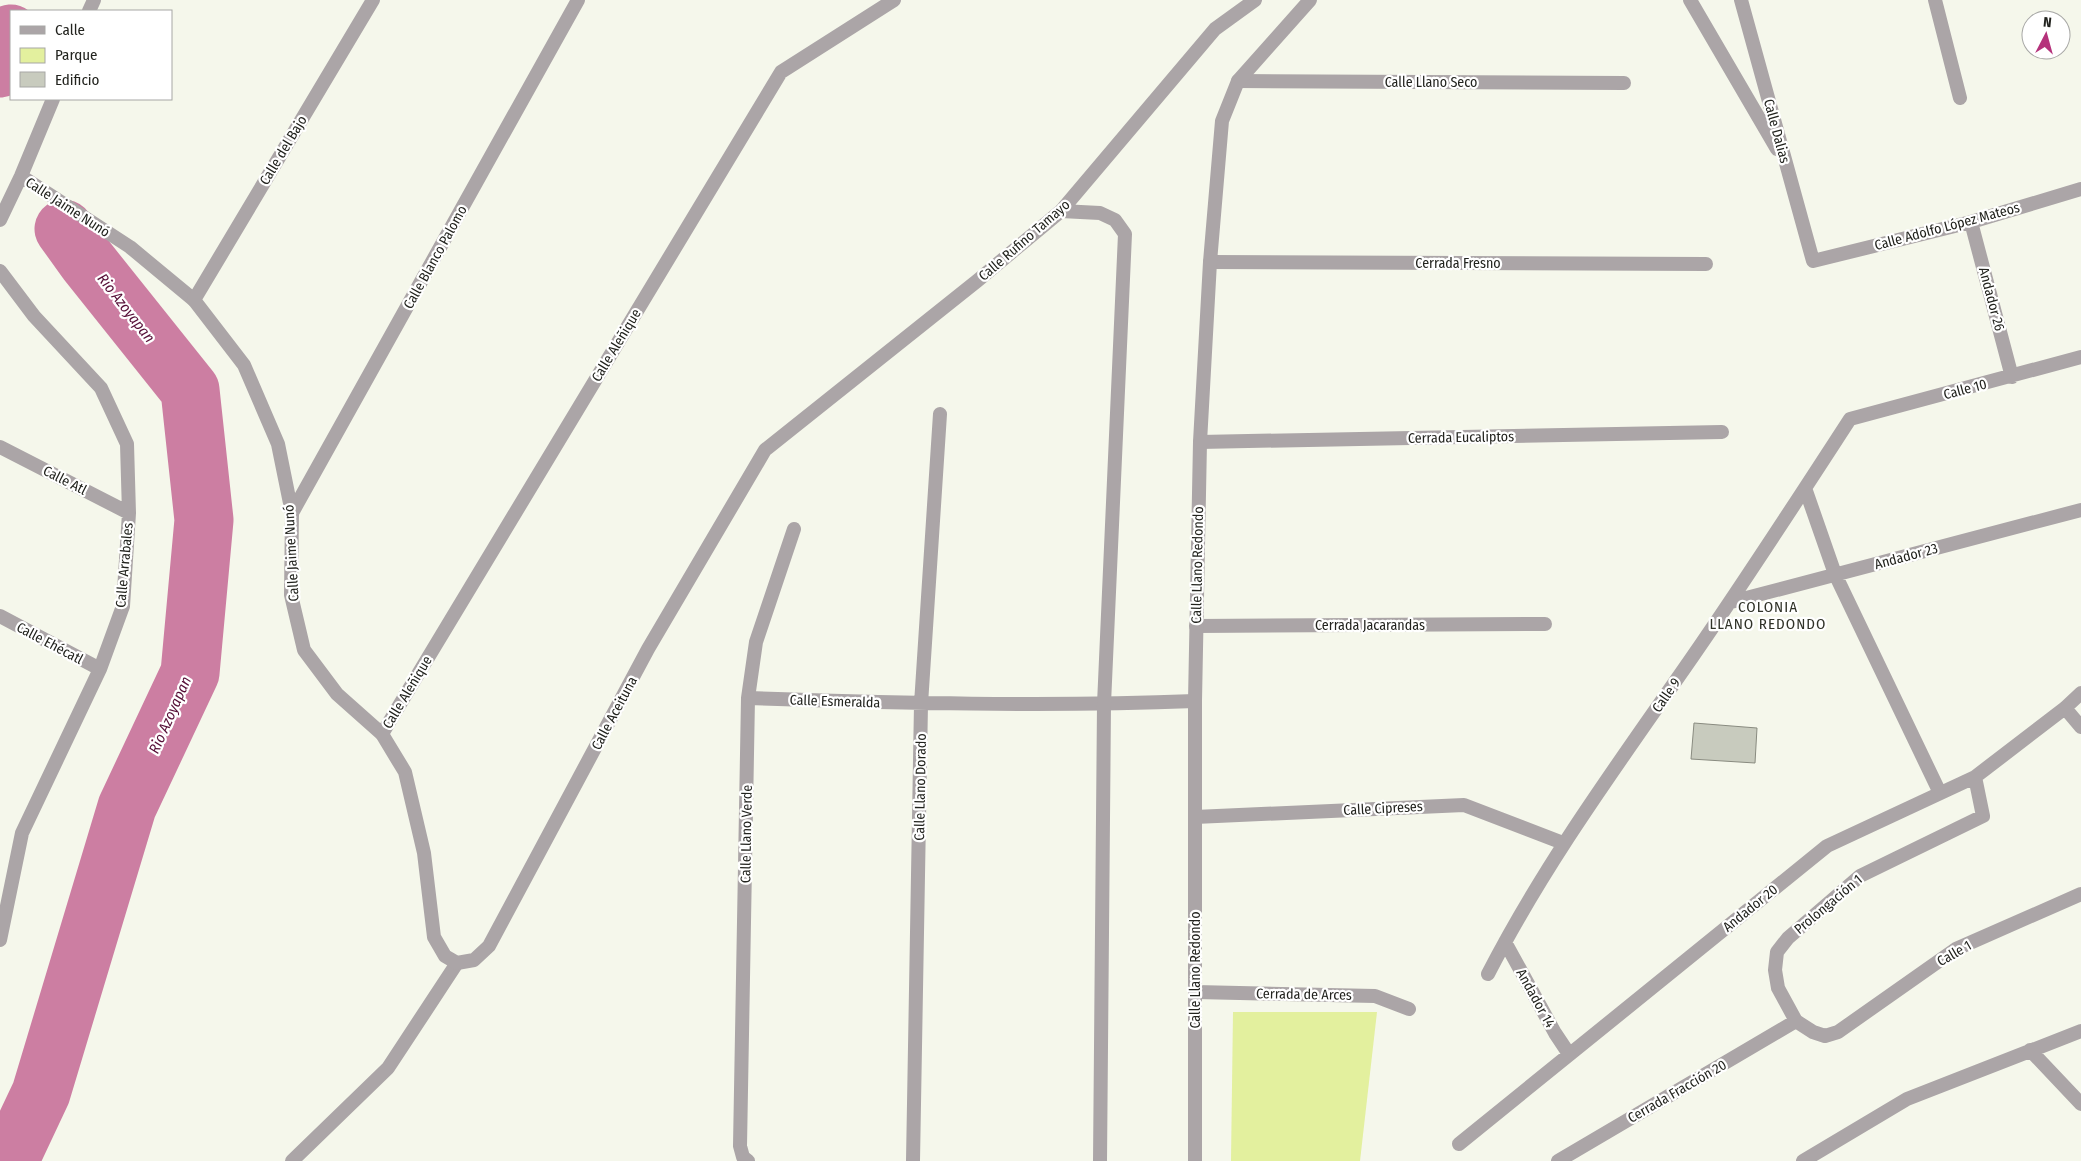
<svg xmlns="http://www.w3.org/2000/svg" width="2081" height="1161" viewBox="0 0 2081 1161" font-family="'Fira Sans Condensed',sans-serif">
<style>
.green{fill:#e3f09e}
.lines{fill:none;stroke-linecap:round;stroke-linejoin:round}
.river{stroke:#cc7ea2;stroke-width:59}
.building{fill:#c8cbbe;stroke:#898b80}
.minor{stroke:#aba5a7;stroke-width:14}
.tertiary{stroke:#aba5a7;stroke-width:14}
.labels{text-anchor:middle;stroke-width:4.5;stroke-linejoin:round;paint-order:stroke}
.street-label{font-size:14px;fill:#22231e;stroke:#fff}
.water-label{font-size:15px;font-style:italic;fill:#560f37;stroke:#fff}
.neighbourhood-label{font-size:15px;letter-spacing:1px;fill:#303228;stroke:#fff}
</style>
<rect width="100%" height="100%" fill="#f5f7eb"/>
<path class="green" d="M1233 1012H1377L1360 1161H1231Z"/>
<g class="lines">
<path class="river" d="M0 68 11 34
M9 1161 41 1093 127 807 190 673 204 520 190 390 87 261 64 229"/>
</g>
<path class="building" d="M1694 723 1757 728 1755 763 1691 759Z"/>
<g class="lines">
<path class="minor" d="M1690 0 1777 149
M1741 0 1813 261 1971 222 2081 189
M1935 0 1960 98
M89 11 94 0
M1238 81 1624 83
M21 176 130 247 194 300
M0 220 21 176 53 99
M1971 222 2012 377
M1210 262 1706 264
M0 271 34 316 101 388 127 444 129 513 123 606 100 669 22 833 0 940
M1200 442 1722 432
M0 447 129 513
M1805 488 1835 574 1940 793
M292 513 578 0
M1731 602 2081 510
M0 616 100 669
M1196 626 1545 624
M748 698C897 703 1046 707 1195 701
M2065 708 2081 727
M382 734 781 72 894 0
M1975 777 1983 816 1860 876 1788 938 1777 952 1775 970 1778 988 1796 1021 1813 1032 1825 1036 1838 1032 1956 949 2081 894
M1195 817 1464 805 1563 843
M1505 942 1555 1033 1569 1054
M1488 974C1546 861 1621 760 1693 656 1747 578 1798 499 1850 419L2081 357
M1196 992 1375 996 1409 1009
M2030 1050 2081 1104
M1459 1144 1827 846 1975 777 2065 708 2081 693
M292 1161 388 1068 457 963
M748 1161 743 1157 740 1146 748 698 756 642 794 529
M913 1161 921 704 940 414
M1558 1161 1796 1021
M1803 1161 1907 1099 2081 1031"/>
<path class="tertiary" d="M373 0 194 300 244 365 278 444 292 513 291 595 304 650 337 694 382 734 405 772 424 853 434 937 445 956 457 963 474 960 489 946 648 649 765 450 977 281 1061 211 1215 29 1255 0
M1061 211 1100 213 1115 220 1125 234 1104 704 1100 1161
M1195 1161V701L1200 442 1210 262 1222 121 1238 81 1310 0"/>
</g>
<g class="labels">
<g class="street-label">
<text x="1431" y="87">Calle Llano Seco</text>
<text transform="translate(1777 131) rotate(75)" y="5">Calle Dalias</text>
<text transform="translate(283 150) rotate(-59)" y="5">Calle del Bajo</text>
<text transform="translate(68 207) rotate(33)" y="5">Calle Jaime Nunó</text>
<text transform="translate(1947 226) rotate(-15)" y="5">Calle Adolfo López Mateos</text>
<text transform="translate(1024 240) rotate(-41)" y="5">Calle Rufino Tamayo</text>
<text transform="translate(435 257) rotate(-61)" y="5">Calle Blanco Palomo</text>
<text x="1458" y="268">Cerrada Fresno</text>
<text transform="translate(1992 299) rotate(75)" y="5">Andador 26</text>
<text transform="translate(616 345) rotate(-59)" y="5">Calle Aleñique</text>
<text transform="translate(1965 389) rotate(-15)" y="5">Calle 10</text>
<text transform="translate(1461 437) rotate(-1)" y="5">Cerrada Eucaliptos</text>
<text transform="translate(65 480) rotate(27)" y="5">Calle Atl</text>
<text transform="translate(291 553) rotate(-93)" y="5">Calle Jaime Nunó</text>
<text transform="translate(1906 556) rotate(-15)" y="5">Andador 23</text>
<text transform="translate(124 565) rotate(-85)" y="5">Calle Arrabales</text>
<text transform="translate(1197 565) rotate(-89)" y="5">Calle Llano Redondo</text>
<text x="1370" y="630">Cerrada Jacarandas</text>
<text transform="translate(50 643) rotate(28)" y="5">Calle Ehécatl</text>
<text transform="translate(407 692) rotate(-59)" y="5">Calle Aleñique</text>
<text transform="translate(1666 695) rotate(-55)" y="5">Calle 9</text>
<text transform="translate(835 701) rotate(2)" y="5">Calle Esmeralda</text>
<text transform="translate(614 713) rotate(-62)" y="5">Calle Aceituna</text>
<text transform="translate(920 787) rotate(-89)" y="5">Calle Llano Dorado</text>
<text transform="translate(1383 808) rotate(-3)" y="5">Calle Cipreses</text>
<text transform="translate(746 834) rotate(-89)" y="5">Calle Llano Verde</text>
<text transform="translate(1828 904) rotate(-40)" y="5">Prolongación 1</text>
<text transform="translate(1750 908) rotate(-39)" y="5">Andador 20</text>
<text transform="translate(1954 953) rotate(-30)" y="5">Calle 1</text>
<text transform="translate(1195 970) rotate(-90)" y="5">Calle Llano Redondo</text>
<text transform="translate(1304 994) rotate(1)" y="5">Cerrada de Arces</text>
<text transform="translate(1536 998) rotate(61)" y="5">Andador 14</text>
<text transform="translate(1677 1091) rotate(-30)" y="5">Cerrada Fracción 20</text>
</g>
<g class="water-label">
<text transform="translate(126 308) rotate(52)" y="5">Rio Azoyapan</text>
<text transform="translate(170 715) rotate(-66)" y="5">Rio Azoyapan</text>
</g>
<g class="neighbourhood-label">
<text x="1768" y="612">COLONIA<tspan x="1768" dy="17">LLANO REDONDO</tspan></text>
</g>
</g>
<rect x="10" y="10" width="162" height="90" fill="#ffffff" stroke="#a7a7a5"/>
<rect x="20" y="26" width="25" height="8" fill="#aba5a7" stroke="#a7a7a5"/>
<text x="55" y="35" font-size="15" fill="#22231e">Calle</text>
<rect x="20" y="48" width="25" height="15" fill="#e3f09e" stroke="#a7a7a5"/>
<text x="55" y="60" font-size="15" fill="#22231e">Parque</text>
<rect x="20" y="72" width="25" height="15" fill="#c8cbbe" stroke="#a7a7a5"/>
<text x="55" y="85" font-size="15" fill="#22231e">Edificio</text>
<g transform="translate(2046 35) rotate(6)"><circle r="24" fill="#ffffff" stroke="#a7a7a5"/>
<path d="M0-4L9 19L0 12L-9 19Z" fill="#b5327b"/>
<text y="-8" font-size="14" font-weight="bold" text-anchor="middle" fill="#22231e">N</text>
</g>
</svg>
